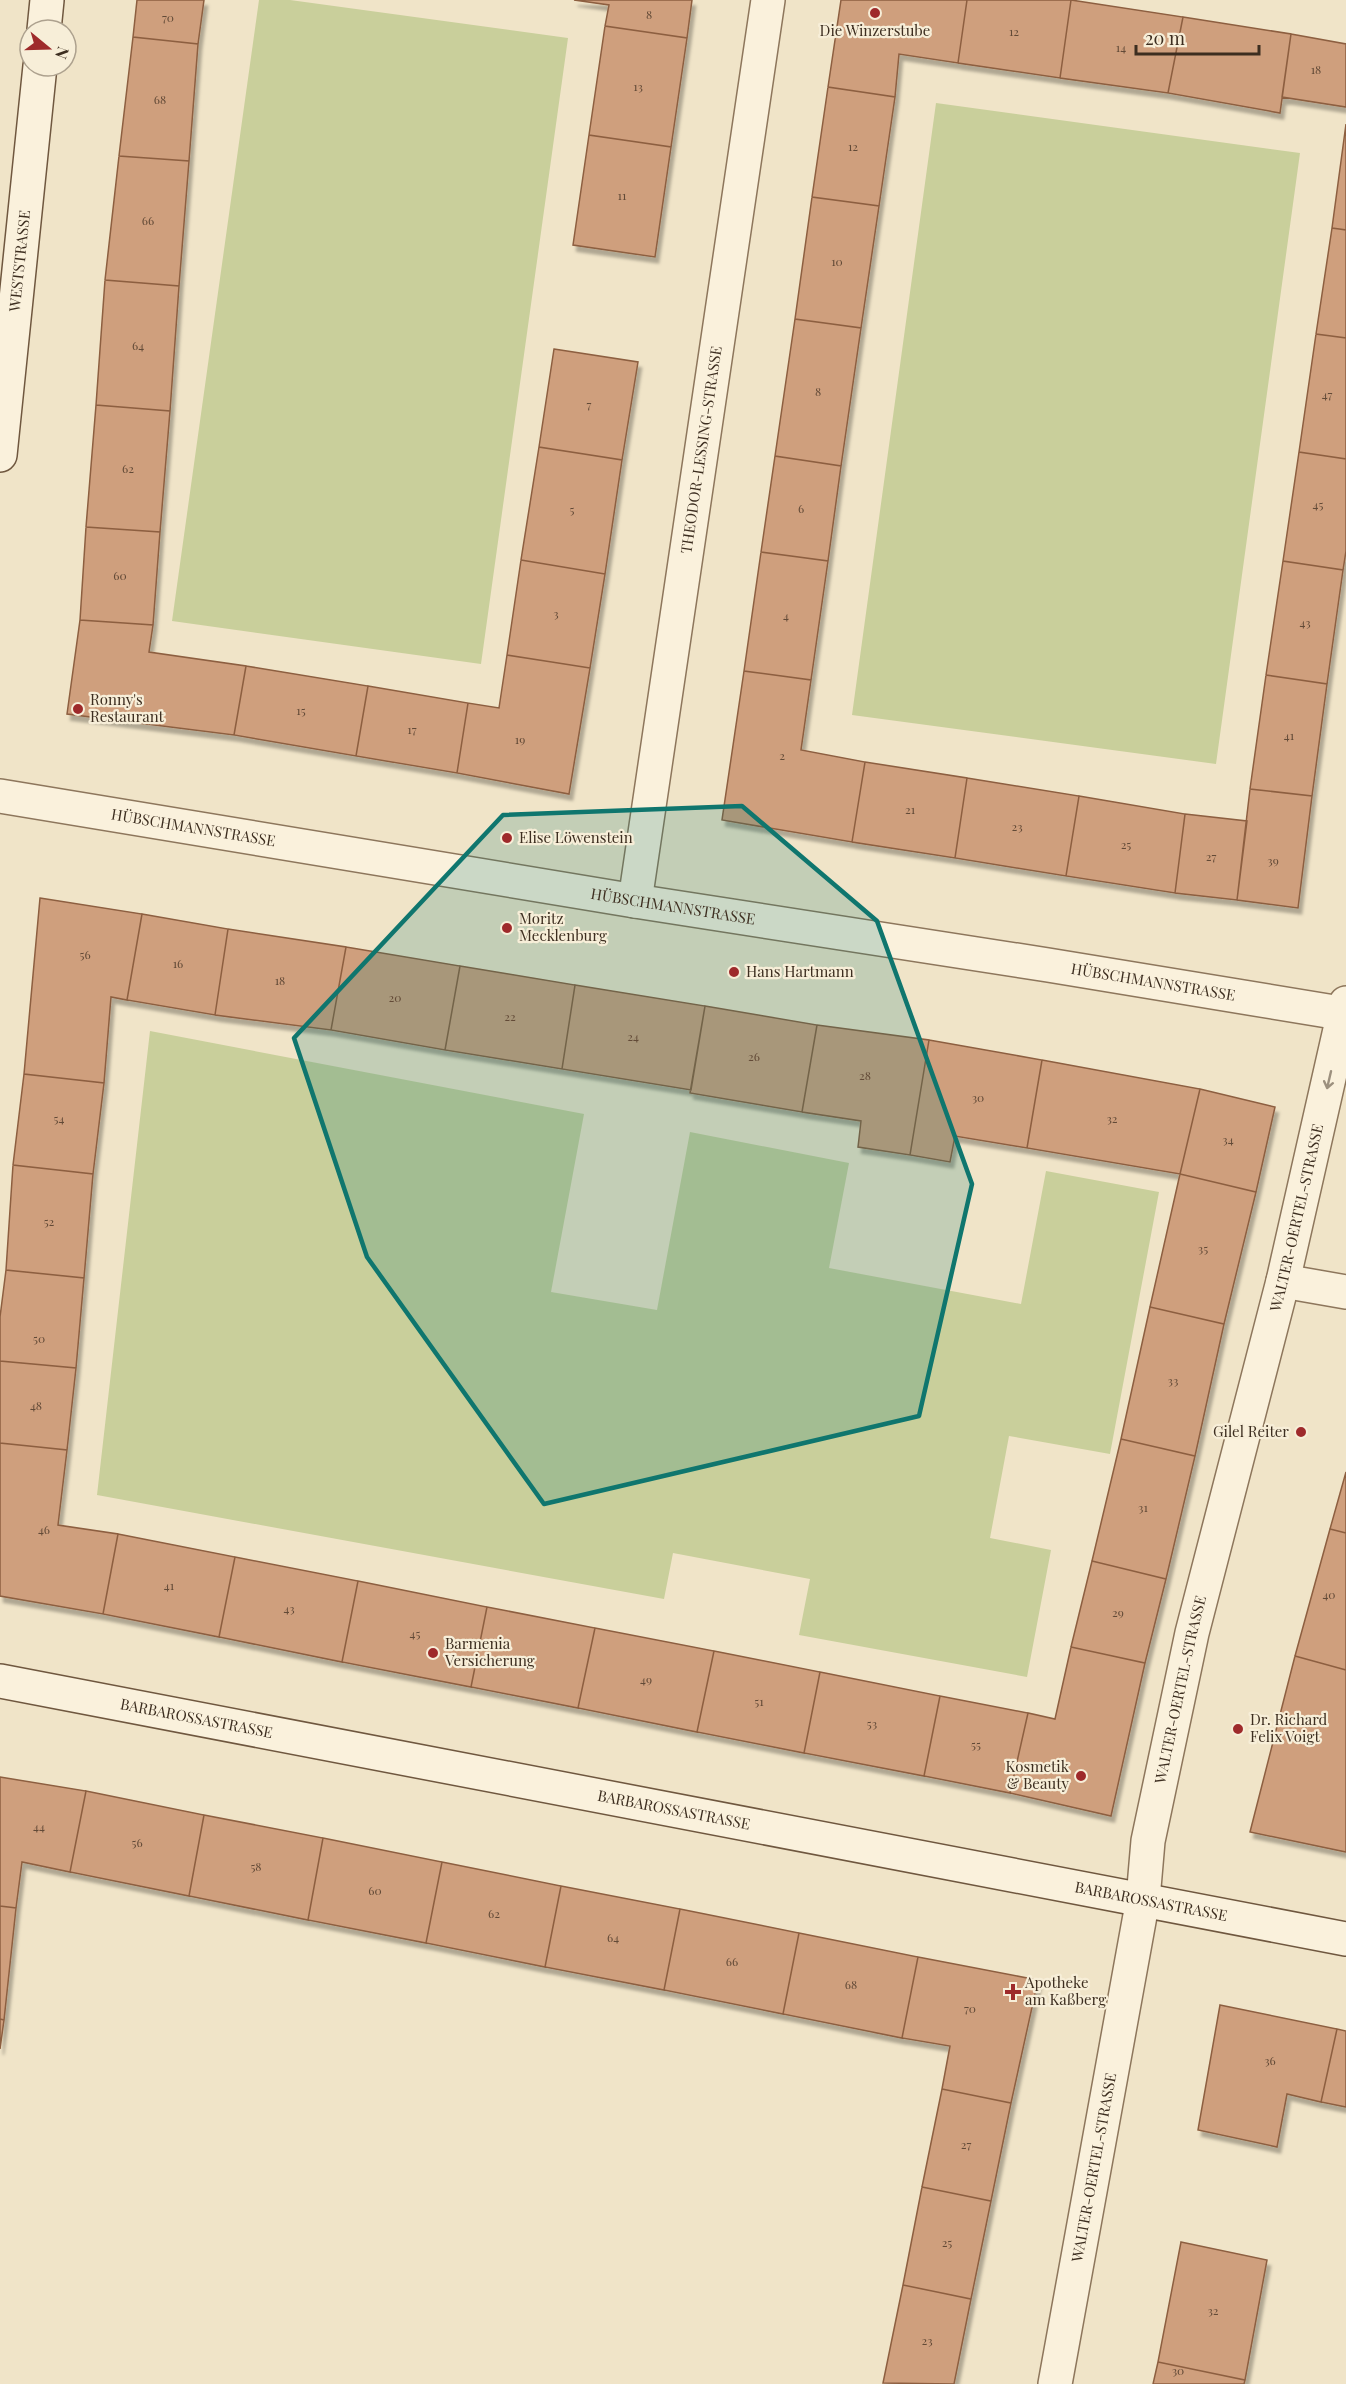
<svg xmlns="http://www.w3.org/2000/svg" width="1346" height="2384" viewBox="0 0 1346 2384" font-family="'Playfair Display',serif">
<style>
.green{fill:#c9cf9b}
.building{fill:#cf9f7d;stroke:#8d5f41;stroke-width:1.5;filter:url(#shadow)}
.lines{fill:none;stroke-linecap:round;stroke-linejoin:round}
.street-casing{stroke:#8d765c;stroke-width:36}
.secondary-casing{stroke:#6f573f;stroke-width:36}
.street{stroke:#faf1dc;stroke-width:33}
.secondary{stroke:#faf1dc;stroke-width:33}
.oneway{stroke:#9c907e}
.marked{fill:#0f766e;fill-opacity:0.2;stroke:#0f766e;stroke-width:4.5;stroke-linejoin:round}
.poi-dot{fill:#9e2a2b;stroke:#f7eed8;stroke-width:2}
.labels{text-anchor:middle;stroke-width:4.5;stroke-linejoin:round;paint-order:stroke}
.number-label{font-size:12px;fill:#624a37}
.poi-label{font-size:15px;fill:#3d2e20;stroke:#f7eed8;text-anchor:start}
.street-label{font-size:15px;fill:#3d2e20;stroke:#f7eed8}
</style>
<defs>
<filter id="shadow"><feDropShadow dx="3.5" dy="6" stdDeviation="1.5" flood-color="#0004"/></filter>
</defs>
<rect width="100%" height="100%" fill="#f0e4c8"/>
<path class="green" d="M259 0H290L568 38 481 664 172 621Z
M936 103 1300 153 1216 764 852 715Z
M150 1031 584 1114 551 1292 657 1310 690 1132 849 1163 829 1268 1021 1304 1046 1171 1159 1192 1110 1454 1009 1436 990 1538 1051 1550 1027 1677 799 1635 810 1579 673 1553 664 1599 97 1495Z"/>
<path class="building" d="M137 0H204L198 44 133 37Z
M574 0H692L687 38 605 26 609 5Z
M841 0H967L958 63 899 54 895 97 828 87Z
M967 0H1071L1060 78 958 63Z
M1071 0 1183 17 1168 93 1060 78Z
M1183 17 1291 34 1280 113 1168 93Z
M605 26 687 38 671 147 589 135Z
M1291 34 1346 44V107L1282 97Z
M133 37 198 44 189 161 119 156Z
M828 87 895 97 879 206 812 197Z
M1346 124V230L1332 228Z
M589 135 671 147 655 257 573 245Z
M119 156 189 161 179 286 105 280Z
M812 197 879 206 861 328 795 319Z
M1332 228 1346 230V338L1316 334Z
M105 280 179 286 170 411 96 405Z
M795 319 861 328 841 466 775 456Z
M1316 334 1346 338V459L1299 452Z
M554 349 638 362 622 460 539 447Z
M96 405 170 411 160 532 86 527Z
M539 447 622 460 605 574 521 560Z
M1299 452 1346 459V551L1343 570 1283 561Z
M775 456 841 466 828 561 761 552Z
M86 527 160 532 153 625 80 620Z
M761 552 828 561 811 680 744 671Z
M521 560 605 574 590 668 507 655Z
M1283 561 1343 570 1327 684 1266 675Z
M80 620 153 625 149 652 246 666 234 735 67 714Z
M507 655 590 668 569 794 457 773 468 703 499 708Z
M246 666 368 686 356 756 234 735Z
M744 671 811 680 801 750 865 762 852 842 722 820Z
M1266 675 1327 684 1312 796 1250 789Z
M368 686 468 703 457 773 356 756Z
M865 762 967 778 955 858 852 842Z
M967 778 1079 796 1066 876 955 858Z
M1250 789 1312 796 1298 908 1237 900Z
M1079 796 1185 814 1175 893 1066 876Z
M1185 814 1247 821 1237 900 1175 893Z
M40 898 142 914 127 1000 111 997 104 1083 24 1074Z
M142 914 228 929 215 1015 127 1000Z
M228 929 346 947 331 1030 215 1015Z
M346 947 460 966 445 1050 331 1030Z
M460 966 575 985 562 1069 445 1050Z
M575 985 705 1006 691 1090 562 1069Z
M705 1006 817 1025 802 1112 690 1093Z
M817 1025 929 1040 910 1155 858 1147 861 1121 802 1112Z
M929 1040 1042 1060 1027 1148 955 1136 950 1162 910 1155Z
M1042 1060 1200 1089 1180 1174 1027 1148Z
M24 1074 104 1083 93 1174 13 1165Z
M1200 1089 1275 1107 1256 1192 1180 1174Z
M13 1165 93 1174 84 1278 6 1270Z
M1180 1174 1256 1192 1224 1324 1150 1307Z
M6 1270 84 1278 76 1368 0 1361V1317Z
M1150 1307 1224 1324 1195 1456 1121 1439Z
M0 1361 76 1368 67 1450 0 1443Z
M1121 1439 1195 1456 1166 1579 1092 1561Z
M0 1443 67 1450 58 1525 118 1534 103 1614 0 1596Z
M1346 1472V1533L1330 1529Z
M1330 1529 1346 1533V1670L1295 1656Z
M118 1534 235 1557 219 1637 103 1614Z
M235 1557 358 1581 342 1662 219 1637Z
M1092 1561 1166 1579 1145 1663 1071 1647Z
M358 1581 487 1607 471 1687 342 1662Z
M487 1607 595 1628 578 1708 471 1687Z
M595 1628 714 1651 697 1732 578 1708Z
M1071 1647 1145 1663 1111 1816 1010 1793 1028 1713 1055 1719Z
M714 1651 820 1672 804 1753 697 1732Z
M1295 1656 1346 1670V1852L1250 1832Z
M820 1672 940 1696 924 1776 804 1753Z
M940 1696 1028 1713 1010 1793 924 1776Z
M0 1777 86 1791 70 1872 22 1862 16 1908 0 1906Z
M86 1791 204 1815 189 1896 70 1872Z
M204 1815 323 1838 308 1920 189 1896Z
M323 1838 442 1862 426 1943 308 1920Z
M442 1862 561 1886 545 1967 426 1943Z
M561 1886 680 1909 664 1990 545 1967Z
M0 1906 16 1908 4 2020 0 2019Z
M680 1909 799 1933 783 2014 664 1990Z
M799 1933 918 1957 902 2038 783 2014Z
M918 1957 1038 1980 1011 2103 942 2089 950 2046 902 2038Z
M1220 2005 1337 2029 1321 2102 1287 2094 1277 2147 1198 2130Z
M0 2019 4 2020 0 2049Z
M1337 2029 1346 2031V2107L1321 2102Z
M942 2089 1011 2103 991 2201 922 2187Z
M922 2187 991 2201 971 2299 903 2285Z
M1181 2242 1267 2260 1245 2380 1158 2362Z
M903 2285 971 2299 954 2384 883 2383Z
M1158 2362 1245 2380 1244 2384H1153Z"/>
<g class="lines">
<defs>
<g id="street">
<path id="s1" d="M0 796 635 901 1048 965 1346 1014"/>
<path id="s2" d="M635 901 768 0"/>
<path d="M1283 1281 1346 1292"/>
<path id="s3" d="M1055 2384 1143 1899 1148 1841 1192 1633 1283 1281 1346 1003"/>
</g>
<g id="secondary">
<path d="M44 30 47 0"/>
<path id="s4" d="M0 455 40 66"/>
<path id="s5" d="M0 1681 1346 1939"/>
</g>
</defs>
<use href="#street" class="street-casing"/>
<use href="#secondary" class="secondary-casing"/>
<use href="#street" class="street"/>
<use href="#secondary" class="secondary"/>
</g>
<defs><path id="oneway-shaft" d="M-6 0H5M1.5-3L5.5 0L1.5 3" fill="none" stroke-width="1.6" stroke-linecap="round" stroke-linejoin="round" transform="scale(1.5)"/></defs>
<use class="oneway" href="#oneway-shaft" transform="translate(1329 1080) rotate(103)"/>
<path class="marked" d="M742 806 877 921 972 1184 919 1416 544 1504 367 1257 294 1038 503 815Z"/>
<g class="poi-dot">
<circle cx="875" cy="13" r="6"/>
<circle cx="78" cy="709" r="6"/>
<circle cx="507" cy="838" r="6"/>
<circle cx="507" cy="928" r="6"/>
<circle cx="734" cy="972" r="6"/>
<circle cx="1301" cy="1432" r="6"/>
<circle cx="433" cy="1653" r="6"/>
<circle cx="1238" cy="1729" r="6"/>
<circle cx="1081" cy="1776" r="6"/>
<path d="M1010 1983h6v6h6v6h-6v6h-6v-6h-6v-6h6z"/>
</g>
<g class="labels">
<g class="number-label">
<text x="649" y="19">8</text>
<text x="168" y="22">70</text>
<text x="1014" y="36">12</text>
<text x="1121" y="52">14</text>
<text x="1316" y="74">18</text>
<text x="638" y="91">13</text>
<text x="160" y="104">68</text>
<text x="853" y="151">12</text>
<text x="622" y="200">11</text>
<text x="148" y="225">66</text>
<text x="837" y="266">10</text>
<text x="138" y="350">64</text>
<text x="818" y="396">8</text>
<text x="1327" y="399">47</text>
<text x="589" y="409">7</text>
<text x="128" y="473">62</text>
<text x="1318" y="509">45</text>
<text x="801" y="513">6</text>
<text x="572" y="514">5</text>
<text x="120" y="580">60</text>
<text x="556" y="618">3</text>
<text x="786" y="620">4</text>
<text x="1305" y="627">43</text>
<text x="301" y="715">15</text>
<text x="412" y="734">17</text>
<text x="1289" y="740">41</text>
<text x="520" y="744">19</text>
<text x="782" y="760">2</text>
<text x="910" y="814">21</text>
<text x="1017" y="831">23</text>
<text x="1126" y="849">25</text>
<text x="1211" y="861">27</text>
<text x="1273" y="865">39</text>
<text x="85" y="959">56</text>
<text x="178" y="968">16</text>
<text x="280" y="985">18</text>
<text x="395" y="1002">20</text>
<text x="510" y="1021">22</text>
<text x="633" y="1041">24</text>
<text x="754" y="1061">26</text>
<text x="865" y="1080">28</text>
<text x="978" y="1102">30</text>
<text x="59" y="1123">54</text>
<text x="1112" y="1123">32</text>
<text x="1228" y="1144">34</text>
<text x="49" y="1226">52</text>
<text x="1203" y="1253">35</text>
<text x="39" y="1343">50</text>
<text x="1173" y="1385">33</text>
<text x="36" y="1410">48</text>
<text x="1143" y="1512">31</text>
<text x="44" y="1534">46</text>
<text x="169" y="1590">41</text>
<text x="1329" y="1599">40</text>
<text x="289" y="1613">43</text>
<text x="1118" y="1617">29</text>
<text x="415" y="1638">45</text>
<text x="646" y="1684">49</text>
<text x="759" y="1706">51</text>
<text x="872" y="1728">53</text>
<text x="976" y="1749">55</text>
<text x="39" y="1831">44</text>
<text x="137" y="1847">56</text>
<text x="256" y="1871">58</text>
<text x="375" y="1895">60</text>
<text x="494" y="1918">62</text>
<text x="613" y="1942">64</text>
<text x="732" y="1966">66</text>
<text x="851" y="1989">68</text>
<text x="970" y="2013">70</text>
<text x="1270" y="2065">36</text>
<text x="966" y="2149">27</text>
<text x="947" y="2247">25</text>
<text x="1213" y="2315">32</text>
<text x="927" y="2345">23</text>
<text x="1178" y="2375">30</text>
</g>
<g class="poi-label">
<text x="875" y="36" text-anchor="middle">Die Winzerstube</text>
<text x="90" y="705">Ronny's<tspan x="90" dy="17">Restaurant</tspan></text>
<text x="519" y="843">Elise Löwenstein</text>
<text x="519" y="924">Moritz<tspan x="519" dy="17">Mecklenburg</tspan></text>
<text x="746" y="977">Hans Hartmann</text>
<text x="1289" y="1437" text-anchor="end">Gilel Reiter</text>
<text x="445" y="1649">Barmenia<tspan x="445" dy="17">Versicherung</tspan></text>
<text x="1250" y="1725">Dr. Richard<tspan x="1250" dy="17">Felix Voigt</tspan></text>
<text x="1069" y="1772" text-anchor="end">Kosmetik<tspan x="1069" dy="17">&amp; Beauty</tspan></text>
<text x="1025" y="1988">Apotheke<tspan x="1025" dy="17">am Kaßberg</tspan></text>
</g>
<g class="street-label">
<text dy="5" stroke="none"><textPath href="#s4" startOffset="195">WESTSTRASSE</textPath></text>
<text dy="5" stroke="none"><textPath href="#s2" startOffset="456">THEODOR-LESSING-STRASSE</textPath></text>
<text dy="5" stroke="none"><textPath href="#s1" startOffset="196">HÜBSCHMANNSTRASSE</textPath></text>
<text dy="5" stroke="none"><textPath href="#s1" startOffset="682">HÜBSCHMANNSTRASSE</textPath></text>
<text dy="5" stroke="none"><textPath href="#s1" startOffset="1168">HÜBSCHMANNSTRASSE</textPath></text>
<text dy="5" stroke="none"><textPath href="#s3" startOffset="1192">WALTER-OERTEL-STRASSE</textPath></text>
<text dy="5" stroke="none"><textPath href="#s3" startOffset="706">WALTER-OERTEL-STRASSE</textPath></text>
<text dy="5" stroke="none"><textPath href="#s5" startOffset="200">BARBAROSSASTRASSE</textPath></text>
<text dy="5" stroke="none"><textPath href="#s5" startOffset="686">BARBAROSSASTRASSE</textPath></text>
<text dy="5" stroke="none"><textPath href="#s5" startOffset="1172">BARBAROSSASTRASSE</textPath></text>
<text dy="5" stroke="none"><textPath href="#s3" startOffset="220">WALTER-OERTEL-STRASSE</textPath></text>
</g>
</g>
<g transform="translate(48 48) rotate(109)"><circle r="28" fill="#f7eed8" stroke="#ada18e" stroke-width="1.5"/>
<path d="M0-4.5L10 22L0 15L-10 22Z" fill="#9e2a2b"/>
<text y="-9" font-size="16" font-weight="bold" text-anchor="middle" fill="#3d2e20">N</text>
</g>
<path d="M1136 45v9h123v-9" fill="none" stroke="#3d2e20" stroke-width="3"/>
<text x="1145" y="45" font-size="18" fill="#3d2e20" stroke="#f7eed8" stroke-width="4.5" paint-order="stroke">20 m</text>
</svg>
